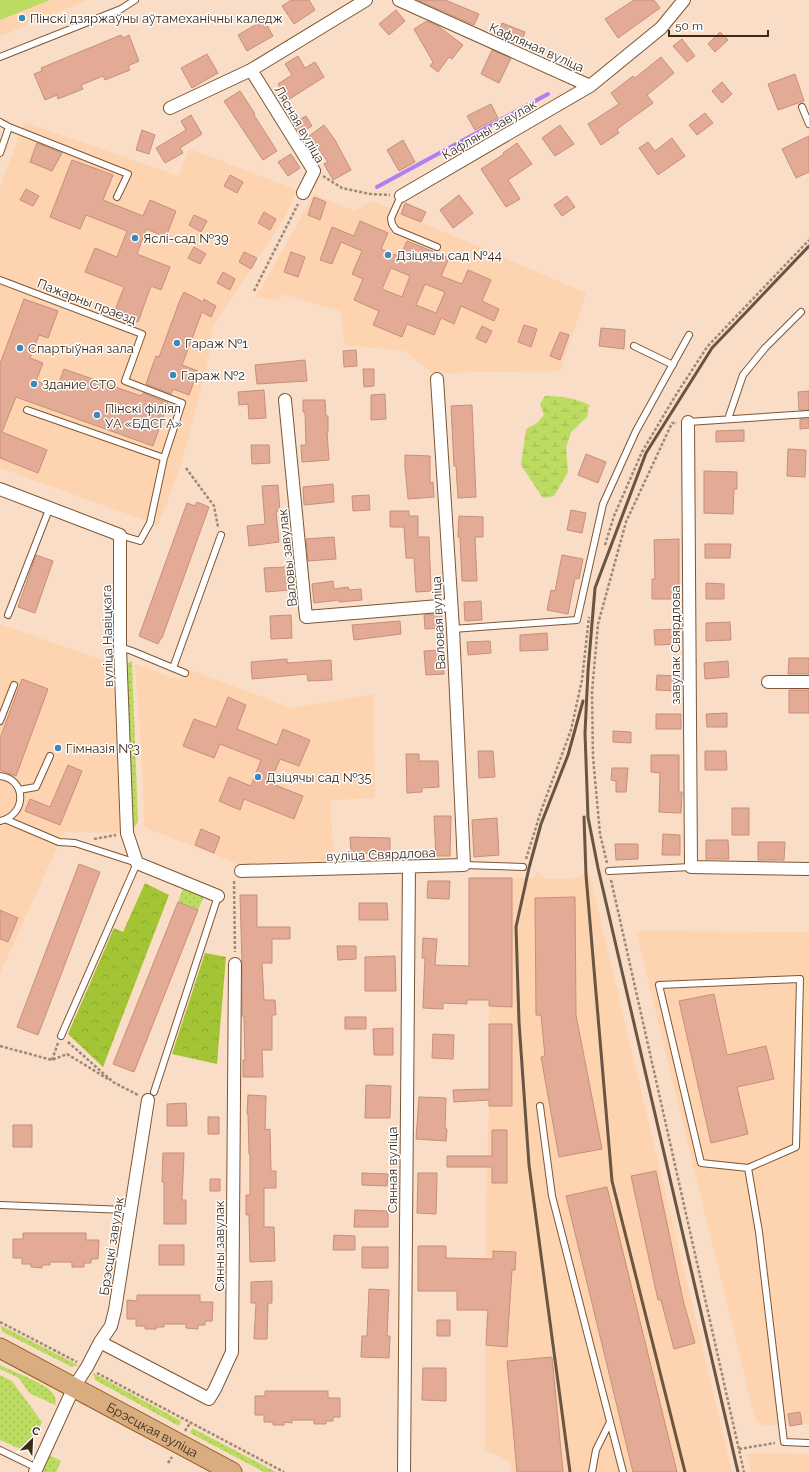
<svg xmlns="http://www.w3.org/2000/svg" width="809" height="1472" viewBox="0 0 809 1472" font-family="Raleway,sans-serif">
<style>
.built{fill:#fdd3b0}
.grass{fill:url(#grass-dots)}
.forest{fill:url(#forest-crowns)}
.wetland{fill:url(#wetland-marsh)}
.park{fill:#bbdb61}
.lines{fill:none;stroke-linecap:round;stroke-linejoin:round}
.stream{stroke:#b17ff2;stroke-width:4}
.building{fill:#e3ab95;stroke:#c68f7a;fill-rule:evenodd}
.lane-casing{stroke:#7e5632;stroke-width:8}
.street-casing{stroke:#7e5632;stroke-width:14}
.primary-casing{stroke:#915b23;stroke-width:21}
.path{stroke:#9f8874;stroke-width:2.5;stroke-dasharray:3 2;stroke-linecap:butt}
.lane{stroke:#fff;stroke-width:6}
.street{stroke:#fff;stroke-width:12}
.primary{stroke:#d9ad7f;stroke-width:19}
.rail{stroke:#685543;stroke-width:3}
.poi-dot{fill:#3d87bb;stroke:#fff;stroke-width:1.5}
.labels{text-anchor:middle;stroke-width:3;stroke-linejoin:round;paint-order:stroke}
.poi-label{font-size:13px;fill:#3a2919;stroke:#fff;text-anchor:start}
.street-label{font-size:13px;fill:#3a2919;stroke:#fff}
</style>
<defs>
<pattern id="grass-dots" width="8" height="8" patternUnits="userSpaceOnUse"><rect width="8" height="8" fill="#bbdb61"/><path d="M2 2h.1M6 6h.1" fill="none" stroke="#a2bc54" stroke-width="1.8" stroke-linecap="round"/></pattern>
<pattern id="forest-crowns" width="20" height="18" patternUnits="userSpaceOnUse"><rect width="20" height="18" fill="#a3c535"/><path d="M2 6a3 3 0 1 1 6 0M12 15a3 3 0 1 1 6 0" fill="none" stroke="#8da92e"/></pattern>
<pattern id="wetland-marsh" width="20" height="14" patternUnits="userSpaceOnUse"><rect width="20" height="14" fill="#bbdb61"/><path d="M1 5h8M5 5V1M11 12h8M15 12V8" fill="none" stroke="#a2bc54"/></pattern>
</defs>
<rect width="100%" height="100%" fill="#f9ddc6"/>
<path class="built" d="M0 0H88L0 36Z
M25 122 178 176 190 149 297 190 286 215 213 326 207 366 181 465 158 525 0 468V187Z
M314 194 354 211 372 201 401 213 405 202 426 212 421 222 586 293 560 371 432 373 405 351 345 345 340 311 283 294 280 300 254 297 262 287Z
M0 624 113 664 120 833 64 832 0 973Z
M135 664 180 680 188 669 291 708 373 694 375 798 330 800 334 860 238 864 144 827 142 756Z
M538 872 546 879H572L582 875 590 876 732 1472H512L510 1461 485 1450 486 1197 489 1106V1017L491 1000H469V878H532Z
M636 931 809 932V1424L790 1426 781 1424 764 1426 755 1419Z
M747 1453 809 1454V1472H751Z"/>
<path class="grass" d="M132 661 138 822 134 828H131L126 665 129 662Z
M184 886 205 894 198 910 178 902Z
M0 1325 78 1365 72 1367 3 1332Z
M0 1365C12 1371 43 1383 51 1391 55 1396 57 1400 55 1405L29 1393 19 1378 0 1369Z
M93 1373 181 1421 179 1426 95 1380Z
M0 1375 12 1381 42 1422 30 1449 25 1451 0 1440Z
M192 1428 276 1472H264L190 1433Z
M49 1455 61 1461 56 1472H41Z"/>
<path class="forest" d="M145 883 169 895 103 1067 68 1034 114 928 123 932Z
M205 953 226 957 217 1064 172 1054Z"/>
<path class="wetland" d="M545 396C561 396 575 398 589 405L587 417 571 432 566 448 568 472 554 496 543 498 521 465 526 429 537 423 544 415 540 404Z"/>
<path class="park" d="M0 0H50L0 20Z"/>
<g class="lines">
<path class="stream" d="M377 187 548 94"/>
</g>
<path class="building" d="M291 0H309L315 10 294 24 282 6Z
M417 0H445L479 14 474 25Z
M634 0H654L660 8 618 38 605 19Z
M396 10 405 21 389 35 379 24Z
M264 20 273 36 247 51 238 35Z
M427 21 438 26 463 45 452 59 449 57 438 72 430 66 433 62 414 29Z
M502 23 525 32 520 46 497 36Z
M720 32 728 40 715 52 708 44Z
M121 35 123 38 129 35 139 61 128 66 130 70 105 80 103 76 81 85 83 89 58 99 57 95 45 100 34 74 42 71 41 68Z
M682 39 695 56 687 62 673 46Z
M492 50 511 58 499 83 481 74Z
M207 54 218 73 192 88 181 68Z
M298 56 305 68 315 62 324 77 288 100 278 84 292 75 285 64Z
M661 57 674 73 647 95 653 103 617 129 619 133 601 145 588 124 619 104 611 93 633 76 635 78Z
M795 74 804 101 778 110 768 84Z
M722 82 732 94 722 103 712 91Z
M240 91 255 114 254 115 277 151 263 160 224 101Z
M491 104 498 118 475 130 467 116Z
M705 113 713 123 697 135 689 125Z
M191 115 202 134 180 148 183 153 165 163 156 148 186 130 181 121Z
M306 116 312 126 300 133 294 123Z
M324 125 335 140 351 170 333 180 324 164 328 162 309 136Z
M560 125 574 144 555 156 542 138Z
M142 130 155 135 149 154 136 150Z
M809 136V172L796 178 782 149Z
M672 138 685 156 658 175 639 148 648 142 655 151Z
M403 140 415 162 399 171 387 150Z
M37 143 62 153 52 171 30 162Z
M517 143 532 164 508 180 520 199 506 207 481 169 504 154 503 153Z
M291 154 300 168 288 176 278 162Z
M72 160 113 175 103 200 143 216 150 200 176 211 166 237 146 229 137 254 170 267 161 290 151 286 138 322 114 313 124 287 85 272 95 248 117 257 127 231 86 215 80 229 50 217Z
M230 175 243 182 237 193 224 186Z
M26 189 39 196 33 206 20 200Z
M459 195 473 213 453 228 440 210Z
M567 196 575 207 562 216 554 205Z
M314 197 326 202 320 220 308 215Z
M405 203 426 212 421 222 401 214Z
M264 212 276 219 270 230 258 223Z
M194 215 207 221 201 232 189 225Z
M360 221 388 233 381 249 400 257 407 241 449 258 441 276 462 284 468 270 491 280 482 301 499 309 494 321 461 306 454 324 441 318 434 335 407 324 402 337 373 325 379 311 354 300 363 279 352 274 362 251 341 242 332 264 320 260 332 227 354 236ZM391 268 410 276 402 297 382 289ZM425 284 445 292 436 313 416 305Z
M194 247 206 254 200 264 188 258Z
M244 252 257 258 251 269 239 262Z
M291 252 305 257 298 277 284 272Z
M223 272 235 279 230 290 217 283Z
M184 292 203 302 204 299 216 306 211 317 202 312 182 365 198 371 189 395 173 389 171 394 146 384 156 356 159 357 180 300Z
M24 299 58 311 48 338 39 335 30 358 43 363 36 381 57 388 64 369 141 396 143 393 168 403 153 446 16 397 2 432 47 450 38 473 0 458V364Z
M524 325 537 329 531 347 518 342Z
M482 326 492 331 486 343 476 338Z
M601 328 625 330 624 349 599 346Z
M560 332 569 335 560 360 550 356Z
M356 350 357 366 344 367 343 351Z
M305 360 307 381 257 384 255 365Z
M363 369H374V386L364 387Z
M264 390 266 418 249 419 248 404 239 405 238 392Z
M809 391V410H799L798 392Z
M385 394 386 419 371 420V395Z
M303 400H325L326 416H328V432H327L329 460 302 462 301 445H306L305 412H303Z
M472 405 476 497 458 498 456 466H454L451 406Z
M800 419H809V428L800 429Z
M744 430V441L716 442V431Z
M251 445H269L270 463 252 464Z
M788 449 806 450 805 477 787 476Z
M586 454 606 462 598 483 578 475Z
M405 455 430 456V483L433 482 434 497 408 499 405 467Z
M704 471 737 472V489H734L733 514 704 513Z
M333 484 334 502 304 505 303 487Z
M278 485 280 511H276L279 542 249 546 247 526 265 524 262 486Z
M369 495 370 510 353 511 352 496Z
M197 502 209 507 162 638H161L158 644 139 636 187 503 195 506Z
M571 510 586 513 582 533 567 530Z
M390 511H409V516H418V537H429L431 591 416 592 414 558H406L404 527H390Z
M459 516 483 517V537H475L477 581H462L460 537H458Z
M334 537 336 559 308 561 306 539Z
M679 539V599H652V579H655L654 540Z
M705 544H731L730 558H705Z
M36 555 53 561 35 613 18 607Z
M562 555 583 559 579 579 575 578 568 614 547 610 551 590 555 591Z
M286 567 289 590 266 592 264 568Z
M333 581 334 589 348 587 349 590 361 589 362 600 339 602V600L314 603 312 584Z
M706 583 724 584V599H706Z
M481 601 482 620 465 621 464 602Z
M441 613 442 628 425 629 424 615Z
M291 615 292 638 271 639 270 616Z
M400 621 401 634 354 640 352 625Z
M730 622 731 640 706 641V623Z
M680 629V644L655 645 654 630Z
M547 633 548 650 520 651V635Z
M490 641 491 653 468 655 467 642Z
M442 650 444 674 426 675 424 651Z
M789 658H809V674H788Z
M287 659V663L331 660 332 680 308 681 307 674 252 679 251 662Z
M728 661 729 677 705 679 704 663Z
M657 675 681 676V691L656 690Z
M22 679 48 689 16 776 0 770V738Z
M789 690H809V713H789Z
M228 697 246 705 237 729 277 745 283 729 310 740 299 766 280 759 270 783 303 796 294 819 244 799 240 810 219 801 229 777 251 786 261 760 220 744 214 758 183 746 194 719 216 727Z
M727 713V727H707L706 714Z
M656 714H681V729H656Z
M613 731 631 732V743L613 742Z
M478 751H493L495 777 479 778Z
M705 751H726L727 770H705Z
M406 754H419V761H438L439 787 422 788V792L407 793Z
M651 755H679V792H682L681 813 659 812 660 773 651 772Z
M68 765 82 771 60 825 25 811 30 799 50 807Z
M612 768H628L626 792H616V781L611 780Z
M732 808H749V835H732Z
M434 816H451L450 856H436Z
M497 818 499 855 474 857 472 820Z
M201 829 220 837 214 853 195 845Z
M663 834 680 835V855H662Z
M350 837 390 838V855L351 853Z
M706 840H728L729 859H706Z
M758 842H785L784 860H758Z
M615 844H638V859L616 860Z
M79 864 100 872 38 1035 17 1027Z
M469 878H512V1007L489 1006V1000H467V1004L443 1003V1009L423 1008 425 958H422L423 938 437 939 435 965 469 966Z
M428 881H450L449 899 427 898Z
M240 895H257V927H290V939H272V963H262L264 1000H275L276 1015H272V1050H262L263 1077H243V1060H245L244 1016H242V964Z
M575 897 576 1015 602 1149 559 1157 541 1057 545 1056 541 1015H536L535 898Z
M178 902 198 910 134 1072 113 1064Z
M359 903H387L388 920H359Z
M0 910 18 918 8 942 0 939Z
M337 946H356V959L338 960Z
M395 956 396 991H365V957Z
M714 994 727 1055 766 1046 774 1079 737 1087 748 1134 711 1143 679 1001Z
M345 1017H366V1029H345Z
M489 1024H512V1106H489V1100L454 1102 453 1090 489 1089Z
M393 1028V1055H374L373 1029Z
M433 1034 454 1035 453 1059 432 1058Z
M366 1085 391 1086 390 1118H365Z
M248 1095 266 1096 265 1130 270 1129 271 1171H276V1188H264V1227H274L275 1261 250 1262 249 1215H246V1195H250V1154H249L248 1114H247Z
M419 1097 446 1098 445 1129H447L446 1141 416 1139Z
M186 1103 187 1126H167V1104Z
M208 1117H219V1134H208Z
M13 1125H32V1147H13Z
M492 1130H507V1183H492V1167H447V1156H492Z
M163 1153H184L182 1200H186V1224H164V1182H162Z
M656 1171 683 1300 695 1343 674 1349 661 1300H658L631 1176Z
M362 1173 388 1174 387 1186 362 1185Z
M418 1173H437L436 1214 417 1213Z
M210 1179H220V1191H210Z
M607 1187 677 1472H633L566 1196Z
M355 1210 388 1211V1227H354Z
M23 1233H86V1240H99L98 1259H91V1263H84V1267H72V1262H50V1265H42V1268L31 1267V1264H22V1258H13V1239H23Z
M334 1235 355 1236V1250H333Z
M159 1245H184V1265H159Z
M418 1246H446V1258L493 1259V1251L516 1252 515 1270H512L507 1347 486 1345 488 1310H457V1291H418Z
M362 1247H388V1268H362Z
M272 1281V1303H268L267 1339H254L256 1303H251V1282Z
M369 1289 389 1290 387 1336H390L389 1358 361 1357 362 1336H367Z
M137 1295H200V1302H213L212 1321H205V1325H198V1329L186 1328V1324H164V1327H156V1329H145V1326H136V1319H127V1300L137 1301Z
M437 1320H450V1336H437Z
M552 1357 563 1472H517L507 1361Z
M423 1368H446V1401L422 1400Z
M265 1391H328V1398H340V1417H333V1421H326V1424H314V1420H292V1423L284 1422V1425H273V1422H264V1415H255V1396H265Z
M800 1412 802 1424 790 1426 788 1414Z"/>
<g class="lines">
<defs>
<path id="lane" d="M0 57 121 9 135 0
M802 107 809 124
M0 122 9 127 0 153
M9 127 128 174 117 197
M401 196 391 218 392 224 396 230 437 247
M0 280 142 334 125 381 182 403 164 458 150 523 140 541 120 535
M634 346 673 365
M27 410 164 458
M728 419 743 375 765 348 801 312
M688 422 809 414
M8 615 50 507
M453 629 577 620 603 504 636 431 689 335
M120 647 132 651 185 673
M173 668 221 535
M0 721 14 685
M0 776C27 779 27 815 0 821
M19 790 36 787 50 756
M7 820 59 842 75 843 137 863 61 1036
M464 865 523 867
M609 871 691 867
M800 979 796 1147 748 1168 701 1163 659 985Z
M154 1092 218 896
M540 1106 552 1196 623 1472
M748 1168 759 1232 784 1442 809 1443
M0 1205 126 1210
M0 1450 37 1468
M592 1472 596 1450 610 1422"/>
<path id="street" d="M399 0 590 86
M251 70 314 171 303 193
M170 108 251 70 366 0
M401 196 590 86 661 28 684 0
M285 400 306 617 451 605
M688 422 691 867 809 869
M0 489 120 535V647L127 833 137 863 218 896
M768 682H809
M241 871 464 865 453 629 437 379
M100 1342 209 1399 215 1389 232 1352 235 964
M35 1472 74 1387 87 1367 100 1342 111 1326 115 1310 148 1100
M404 1472 409 867"/>
<g id="primary">
<path id="s1" d="M0 1348 232 1472"/>
</g>
</defs>
<use href="#lane" class="lane-casing"/>
<use href="#street" class="street-casing"/>
<use href="#primary" class="primary-casing"/>
<path class="path" d="M323 176 342 188 370 194 390 195
M254 291 298 204
M186 468 214 506 218 527
M605 545 614 516 642 452 674 398 707 347 809 240
M94 839 116 835
M526 859 541 811 571 730 582 680 589 617
M607 863 600 834 593 757 592 692 598 624 626 522 672 423H677
M611 880 744 1472
M234 881 235 952
M68 1042 113 1082 138 1095
M0 1046 52 1060 67 1054 108 1079
M52 1060 58 1043
M0 1322 77 1362
M97 1373 284 1472
M185 1431 190 1423
M739 1449 775 1443
M168 1463 172 1457"/>
<use href="#lane" class="lane"/>
<use href="#street" class="street"/>
<use href="#primary" class="primary"/>
<path class="rail" d="M584 817 586 875 612 1181 685 1472
M570 1472 529 1165 519 1022 516 927 529 868 541 824 568 755 583 701
M738 1472 598 868 588 817 585 733 588 671 595 588 646 453 712 348 809 246"/>
</g>
<g class="poi-dot">
<circle cx="22" cy="18" r="4"/>
<circle cx="135" cy="238" r="4"/>
<circle cx="388" cy="255" r="4"/>
<circle cx="177" cy="343" r="4"/>
<circle cx="20" cy="348" r="4"/>
<circle cx="173" cy="375" r="4"/>
<circle cx="34" cy="384" r="4"/>
<circle cx="97" cy="415" r="4"/>
<circle cx="58" cy="748" r="4"/>
<circle cx="258" cy="777" r="4"/>
</g>
<g class="labels">
<g class="poi-label">
<text x="30" y="23">Пінскі дзяржаўны аўтамеханічны каледж</text>
<text x="143" y="243">Яслі-сад №39</text>
<text x="396" y="260">Дзіцячы сад №44</text>
<text x="185" y="348">Гараж №1</text>
<text x="28" y="353">Спартыўная зала</text>
<text x="181" y="380">Гараж №2</text>
<text x="42" y="389">Здание СТО</text>
<text x="105" y="413">Пінскі філіял<tspan x="105" dy="15">УА «БДСГА»</tspan></text>
<text x="66" y="753">Гімназія №3</text>
<text x="266" y="782">Дзіцячы сад №35</text>
</g>
<g class="street-label">
<text transform="translate(537 47) rotate(24)" y="5">Кафляная вуліца</text>
<text transform="translate(300 124) rotate(60)" y="5">Лясная вуліца</text>
<text transform="translate(489 129) rotate(-30)" y="5">Кафляны завулак</text>
<text transform="translate(87 301) rotate(21)" y="5">Пажарны праезд</text>
<text transform="translate(287 558) rotate(-96)" y="5">Валовы завулак</text>
<text transform="translate(438 623) rotate(-93)" y="5">Валовая вуліца</text>
<text transform="translate(107 636) rotate(-91)" y="5">вуліца Навіцкага</text>
<text transform="translate(675 645) rotate(-90)" y="5">завулак Свярдлова</text>
<text transform="translate(381 854) rotate(-2)" y="5">вуліца Свярдлова</text>
<text transform="translate(392 1170) rotate(-90)" y="5">Сянная вуліца</text>
<text transform="translate(111 1246) rotate(-81)" y="5">Брэсцкі завулак</text>
<text transform="translate(219 1246) rotate(-90)" y="5">Сянны завулак</text>
<text dy="5" stroke="none"><textPath href="#s1" startOffset="173">Брэсцкая вуліца</textPath></text>
</g>
</g>
<g transform="translate(32 1440) rotate(24)" stroke="#ffffff" stroke-width="3" paint-order="stroke">
<path d="M0-3L7 15L0 10L-7 15Z" fill="#3a2919"/>
<text y="-6" font-size="11" font-weight="bold" text-anchor="middle" fill="#3a2919">С</text>
</g>
<path d="M669 30v6h99v-6" fill="none" stroke="#3a2919" stroke-width="2"/>
<text x="675" y="30" font-size="12" fill="#3a2919" stroke="#ffffff" stroke-width="3" paint-order="stroke">50 m</text>
</svg>
